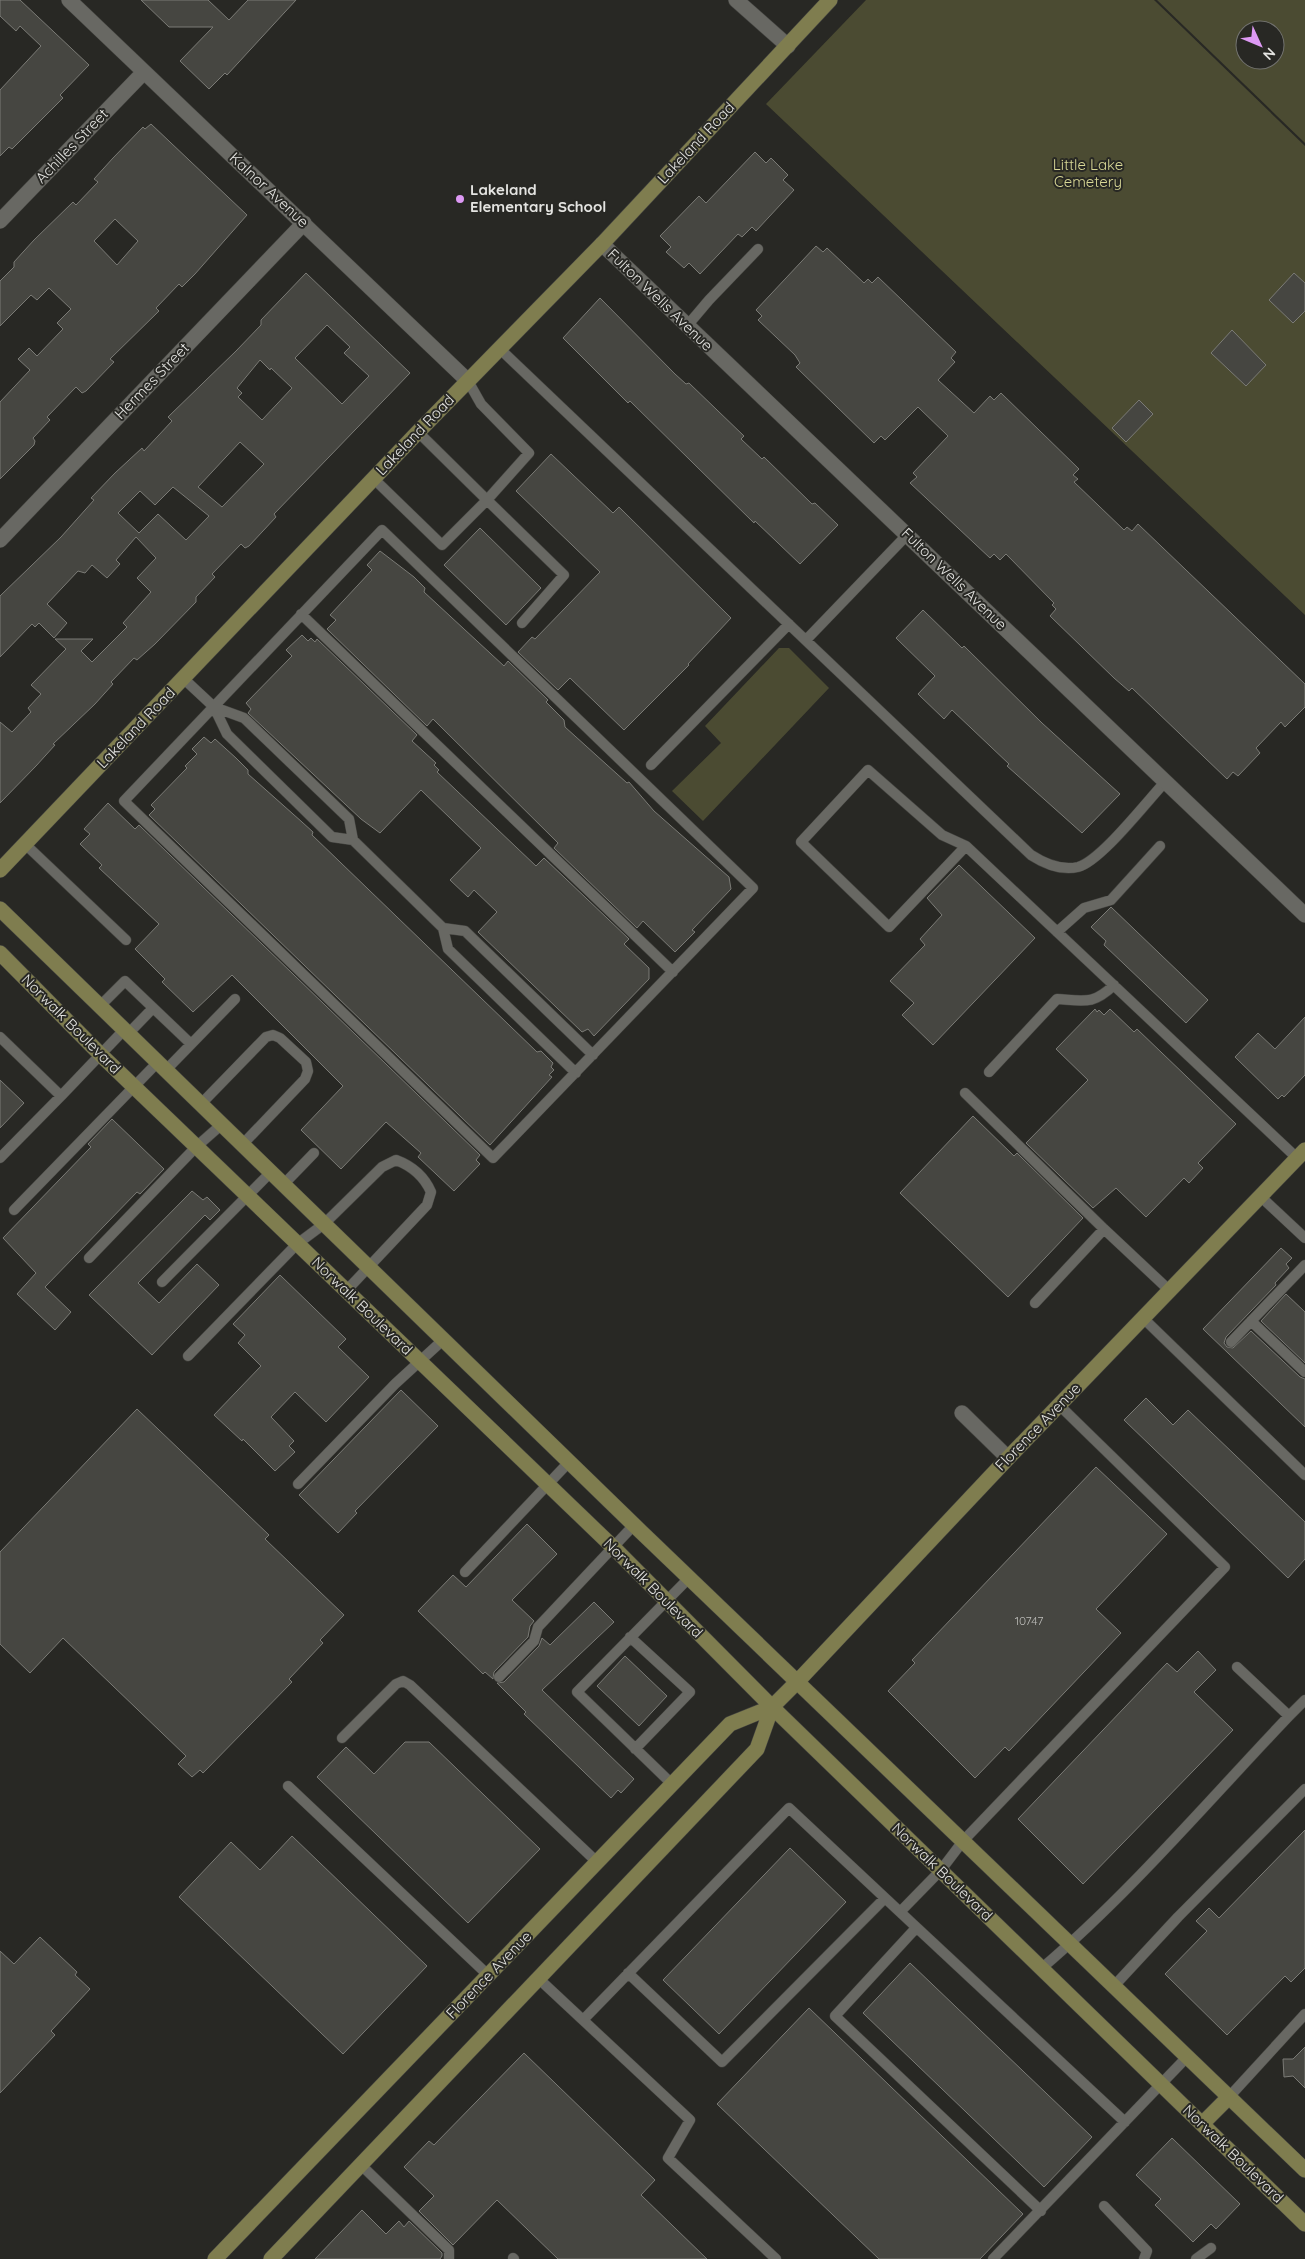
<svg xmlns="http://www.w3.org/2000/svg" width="1305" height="2259" viewBox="0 0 1305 2259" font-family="Quicksand,sans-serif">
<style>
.green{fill:#4b4b32;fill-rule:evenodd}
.building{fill:#464641;stroke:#7b7b76;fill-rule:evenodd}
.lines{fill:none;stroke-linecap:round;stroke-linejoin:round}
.lane-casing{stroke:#444440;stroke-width:11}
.street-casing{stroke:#444440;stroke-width:16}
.secondary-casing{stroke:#444440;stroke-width:16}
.lane{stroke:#686863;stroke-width:10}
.street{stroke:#686863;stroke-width:15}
.secondary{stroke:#7f7d4f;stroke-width:15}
.poi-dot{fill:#dd99f4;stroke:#282824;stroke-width:2}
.labels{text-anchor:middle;stroke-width:4;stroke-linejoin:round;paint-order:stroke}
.number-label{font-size:12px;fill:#bcbcb9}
.street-label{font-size:15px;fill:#e4e4e1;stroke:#282824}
.park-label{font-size:15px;fill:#d9d896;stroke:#282824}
.poi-label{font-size:15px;font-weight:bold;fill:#e4e4e1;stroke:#282824;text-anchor:start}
</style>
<rect width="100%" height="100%" fill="#282824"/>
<path class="green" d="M866 0H1154L1305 146V615L766 104Z
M1157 0H1305V143ZM1245 30H1275V60H1245Z
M779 648H789L829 688 703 821 672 791 721 743 705 726Z"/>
<path class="building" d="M0 0H20L89 65 60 95 63 98 12 149 9 147 0 156V90L41 46 20 26 16 31 0 16Z
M141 0H208L229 20 248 0H296L227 75 225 73 209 89 180 61 213 27H169Z
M151 124 247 215 195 274 182 287 179 284 156 308 159 311 110 359 114 362 86 391 82 393 76 387 47 417 50 420 33 438 35 441 34 445 0 479V402L30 370 18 359 29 348 37 356 63 329 57 323 71 309 49 288 37 300 31 295 0 326V281L14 267V262L34 240 73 202 76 205 98 182 94 179 113 158 143 127 145 129ZM115 219 138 241 117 265 94 241Z
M755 152 766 163 771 158 788 175 783 180 794 190 756 231 752 227 742 237 738 234 700 274 689 263 684 268 666 252 671 247 660 236 699 196 706 203Z
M816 246 823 252 827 248 864 283 868 279 872 283 878 277 956 352 951 358 955 362 938 380 974 413 990 396 994 400 1001 393 1079 469 1073 475 1078 479 1074 482 1124 530 1127 527 1132 531 1138 524 1305 684V707L1285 727 1281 722 1256 748 1260 753 1238 776 1233 772 1227 779 1132 688 1129 691 1114 678 1050 616 1056 609 1052 605 1054 603 1006 554 1000 560 994 554 990 558 910 483 917 477 913 473 948 436 918 407 885 440 881 436 874 443 796 367 800 363 795 355 758 320 762 316 756 310Z
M306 273 410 373 274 514 276 517 249 546 245 548 241 544 212 574 215 577 196 597V602L155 644 137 660 134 658 111 682 113 684 95 704 53 744 55 745 36 766 0 803V722L12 732 31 712 28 708 41 694 31 685 66 649 55 639H93L81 651 92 662 127 627 123 623 151 592 137 578 156 558 136 537 116 560 120 564 107 578 92 565 85 573 78 571 47 604 67 623 54 638 39 623 35 627 32 624 0 657V596L61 537 94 500 91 498 115 473 142 448 144 451 172 421 168 417 236 351 261 325V320ZM327 325 350 347 344 353 369 376 342 404 295 358ZM260 360 270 370 271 368 292 388 262 420 238 397 242 393 237 388ZM240 442 264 464 222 507 198 487ZM173 487 209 516 186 540 158 514 139 533 118 513 140 491 155 505Z
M1294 273 1305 283V311L1293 323 1269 300Z
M600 298 675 374 686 384 689 383 744 436 741 439 762 459 764 457 812 504 815 503 838 525 800 564 755 521 754 523 630 401 628 403 563 338Z
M1232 330 1266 365 1246 386 1211 353Z
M1139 400 1153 414 1126 442 1112 428Z
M551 454 613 513 619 507 731 618 688 664 689 665 624 730 570 678 558 690 518 652 532 637 535 639 600 572 516 491Z
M480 528 541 588 506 625 444 565Z
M380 551 414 577 425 588 424 592 504 666 508 661 548 700 546 702 564 720 565 727 627 783 629 782 654 811 729 877 731 889 692 930 695 932 675 952 643 921 637 928 554 848 558 843 433 719 427 726 327 629 336 620 330 615 372 570 367 565Z
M923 610 962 648 964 646 1042 723 1120 794 1082 833 1007 766 1009 764 952 710 944 719 918 694 935 676 896 638Z
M302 635 308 641 311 638 315 642 317 639 417 735 412 741 436 763 434 765 439 770 437 772 536 866 544 858 629 939 624 944 649 968V979L594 1036 588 1029 582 1032 478 932 497 912 474 890 468 897 450 880 481 848 421 790 380 833 361 819 248 713 251 709 246 703 292 656 286 650Z
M204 737 211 743 215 739 236 758 248 770V774L302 822 313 832 312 835 537 1052 541 1051 553 1063 551 1067 554 1070 549 1075 552 1077 490 1145 149 815 155 809 151 805 187 768 185 766 197 754 192 749Z
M108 803 135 829 139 825 480 1155 476 1160 480 1164 454 1191 418 1157 421 1153 386 1122 341 1169 301 1130 343 1086 232 975 193 1012 162 982 165 979 135 949 159 924 99 868 102 865 80 844 90 834 84 829Z
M959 865 1035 938 933 1045 902 1015 914 1003 890 981 925 945 920 939 942 915 927 898Z
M1111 907 1208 1000 1186 1023 1104 945 1106 941 1091 927Z
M1095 1009 1097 1012 1099 1010 1104 1015 1110 1009 1134 1032 1137 1029 1236 1124 1198 1163 1203 1168 1189 1183 1184 1178 1146 1217 1116 1188 1093 1208 1026 1143 1088 1080 1056 1049Z
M1305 1017V1075L1284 1097 1282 1095 1278 1099 1235 1057 1258 1033 1275 1049Z
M0 1080 24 1103 0 1128Z
M973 1116 1014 1156 1017 1153 1083 1218 1008 1297 900 1193Z
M112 1119 164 1169 140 1194 137 1192 45 1287 71 1312 55 1330 17 1294 36 1273 3 1238 91 1147 88 1144Z
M192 1191 203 1200 207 1197 220 1210 210 1220 205 1215 138 1283 159 1303 197 1264 219 1285 152 1355 89 1295Z
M1281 1248 1292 1258 1286 1264 1289 1268 1275 1283 1276 1285 1226 1337 1224 1343 1227 1347 1233 1348 1251 1331 1300 1377 1305 1379V1427L1203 1329Z
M280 1275 346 1339 338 1347 369 1377 326 1422 295 1392 271 1417 294 1441 289 1446 295 1452 275 1471 243 1439 242 1441 214 1415 261 1366 238 1343 245 1335 233 1324Z
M1286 1294 1305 1312V1363L1261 1321Z
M401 1390 438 1426 355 1511 357 1513 338 1533 299 1495Z
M1146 1398 1173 1425 1188 1410 1305 1522V1559L1288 1578 1124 1420Z
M137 1409 269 1535 265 1539 344 1615 320 1640 323 1643 289 1679 292 1682 203 1773 200 1770 192 1777 178 1764 186 1756 63 1638 30 1673 0 1644V1552Z
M1096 1467 1167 1534 1096 1609 1121 1633 1009 1751 1005 1747 975 1778 888 1691 915 1663 912 1660Z
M527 1524 557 1554 512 1600 534 1621 530 1626 528 1637 494 1672 493 1679 485 1672 483 1674 418 1611 453 1575 466 1587Z
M594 1602 614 1622 542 1690 634 1779 621 1793 618 1790 611 1798 524 1714 526 1712 497 1683 504 1682 539 1646 542 1638 550 1645Z
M1198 1651 1216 1670 1194 1692 1233 1730 1083 1884 1018 1819 1167 1663 1177 1672Z
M625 1656 667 1696 639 1726 597 1686Z
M405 1742H429L540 1849 468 1923 317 1777 346 1747 374 1774Z
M1305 1830V1968L1291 1982 1285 1976 1227 2035 1165 1974 1207 1931 1196 1921 1209 1908 1219 1918Z
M292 1836 427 1966 343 2054 179 1897 231 1842 260 1870Z
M790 1848 846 1902 719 2034 663 1980Z
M40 1937 77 1972 75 1975 90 1989 51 2031 55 2035 0 2093V1951L14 1964Z
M910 1963 1092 2137 1044 2187 863 2013Z
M809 2008 1023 2214 980 2259H879L717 2104Z
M1305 2047V2088L1293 2076 1284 2077 1283 2059H1293Z
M524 2053 655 2180 641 2195 707 2259H558L497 2200 453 2245 419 2211 434 2196 404 2167 429 2141 434 2145Z
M1172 2138 1240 2204 1216 2229 1211 2224 1193 2242 1155 2205 1161 2199 1136 2175Z
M362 2210 386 2234 399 2221 404 2227 409 2221 442 2253V2256L440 2259H315Z"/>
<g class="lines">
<defs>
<path id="lane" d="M687 326 709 300 758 249
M499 348 1031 855C1045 864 1061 871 1078 867 1101 861 1147 801 1166 781
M468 381 481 404 529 453 487 500 564 575 522 623
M374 479 442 545 487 500 418 432
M382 530 753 888 493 1158 124 801Z
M301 614 673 972
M806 640 907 535
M184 679 214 707 227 734 332 837 353 840
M214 707 244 718 349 819 353 840 443 928 448 949 576 1073
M651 765 789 624
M25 844 126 940
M966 846 889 927 801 842 868 770 942 835 966 846 1297 1158
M443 928 465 931 593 1055
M1057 932 1084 908 1111 900 1160 846
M99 1007 125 981 191 1044
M127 1035 153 1008
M0 1037 61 1096 123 1031
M165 1071 235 999
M989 1072 1057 999C1085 1001 1093 1005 1114 985
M965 1093 1104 1229
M200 1105 266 1037 273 1035 280 1038 306 1062 308 1071 305 1079 242 1145
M0 1158 61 1096
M283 1185 314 1153
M1260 1196 1305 1238
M14 1210 157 1063
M89 1258 196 1147 221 1125
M162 1282 270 1173
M1035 1303 1104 1229 1169 1290
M1143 1318 1305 1475
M1251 1321 1305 1372
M1231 1342 1305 1265
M188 1356 297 1244 324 1224 382 1167 396 1160C412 1166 424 1176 431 1192L427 1205 346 1291
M1059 1405 1225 1567 963 1841 941 1870 900 1912 1125 2122
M298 1484 395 1384 443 1340
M465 1572 569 1462
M630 1637 690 1692 635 1749
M499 1677 534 1641 538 1627 634 1525
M1289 1716 1305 1700
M342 1738 396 1684 403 1681 410 1685 597 1862
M672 1784 577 1692 689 1578
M288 1786 488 1975
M916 1928 835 2016 1041 2211
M1042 1968C1131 1892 1208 1801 1289 1716L1237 1667
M628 1973 722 2062 885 1898
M539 1979 690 2120 668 2158 776 2259
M1114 1986 1178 1917 1305 1789
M583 2020 789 1808 900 1912
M1229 2097 1305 2014
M361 2165 449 2250V2259
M1104 2206 1147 2251 1144 2259
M513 2258 514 2259
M993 2259 1187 2057
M1196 2259 1211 2248"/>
<path id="street" d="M69 0 468 381
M736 0 788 46
M0 221 144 72
M602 244 1305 915
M0 540 304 223
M962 1413 1008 1458"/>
<path id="secondary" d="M0 870 418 432 602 244 830 0
M0 909 634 1525 1305 2170
M0 953 101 1055 613 1547 772 1707 1305 2224
M1202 2124 1229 2097
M215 2259 730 1724 772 1707 797 1682 1008 1458 1305 1150
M271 2259 757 1749 772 1707"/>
</defs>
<use href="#lane" class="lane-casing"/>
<use href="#street" class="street-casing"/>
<use href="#secondary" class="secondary-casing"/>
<use href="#lane" class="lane"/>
<use href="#street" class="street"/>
<use href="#secondary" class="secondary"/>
</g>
<circle class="poi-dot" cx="460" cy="199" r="5"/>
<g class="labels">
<g class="number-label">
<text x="1029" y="1625">10747</text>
</g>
<g class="street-label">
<text transform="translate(696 143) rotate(-47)" y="5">Lakeland Road</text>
<text transform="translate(72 146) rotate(-46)" y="5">Achilles Street</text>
<text transform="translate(269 190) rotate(43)" y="5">Kalnor Avenue</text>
<text transform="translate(660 300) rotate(44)" y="5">Fulton Wells Avenue</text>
<text transform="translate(152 381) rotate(-46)" y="5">Hermes Street</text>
<text transform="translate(415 435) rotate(-46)" y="5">Lakeland Road</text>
<text transform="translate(954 579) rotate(44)" y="5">Fulton Wells Avenue</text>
<text transform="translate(136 728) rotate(-46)" y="5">Lakeland Road</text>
<text transform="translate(71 1024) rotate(45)" y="5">Norwalk Boulevard</text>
<text transform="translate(362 1306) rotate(44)" y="5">Norwalk Boulevard</text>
<text transform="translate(1038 1427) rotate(-46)" y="5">Florence Avenue</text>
<text transform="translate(653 1588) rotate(45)" y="5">Norwalk Boulevard</text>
<text transform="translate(942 1872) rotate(44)" y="5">Norwalk Boulevard</text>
<text transform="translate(489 1975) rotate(-46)" y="5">Florence Avenue</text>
<text transform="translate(1233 2154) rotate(44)" y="5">Norwalk Boulevard</text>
</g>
<g class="park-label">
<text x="1088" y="170">Little Lake<tspan x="1088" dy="17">Cemetery</tspan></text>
</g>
<g class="poi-label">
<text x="470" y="195">Lakeland<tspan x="470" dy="17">Elementary School</tspan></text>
</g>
</g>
<g transform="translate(1260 45) rotate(134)"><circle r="24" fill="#282824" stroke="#737370"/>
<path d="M0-4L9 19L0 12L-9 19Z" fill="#dd99f4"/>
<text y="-8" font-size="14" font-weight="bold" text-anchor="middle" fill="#e4e4e1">N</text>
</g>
</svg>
